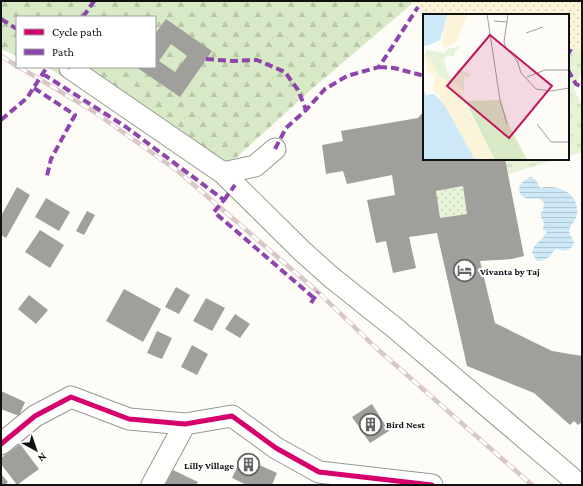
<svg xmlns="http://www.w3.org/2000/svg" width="583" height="486" viewBox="0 0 583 486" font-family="'Crimson Pro',serif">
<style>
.grass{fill:url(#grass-tufts)}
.forest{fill:url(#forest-firs)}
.sand{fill:url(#sand-dots)}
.garden{fill:url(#garden-dots)}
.water{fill:url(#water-rules)}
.building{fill:#a19f9c;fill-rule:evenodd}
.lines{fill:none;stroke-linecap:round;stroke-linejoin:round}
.minor-casing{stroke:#979795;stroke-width:23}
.minor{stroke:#fffffe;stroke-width:21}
.rail-casing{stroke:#d9c6c7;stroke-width:4.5}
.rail{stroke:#fff;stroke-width:3;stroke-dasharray:9;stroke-linecap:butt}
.quiet{stroke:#8e44ad;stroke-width:4;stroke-dasharray:8 4;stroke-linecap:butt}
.cycleway-casing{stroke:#fff;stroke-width:8}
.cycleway{stroke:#d6006c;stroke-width:5}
.labels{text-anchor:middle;stroke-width:4;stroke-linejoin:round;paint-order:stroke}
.poi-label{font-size:10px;font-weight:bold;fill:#111;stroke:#fff;text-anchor:start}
.inset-road{fill:none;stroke:#9f9e9b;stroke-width:1}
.view{fill:#c2185b;fill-opacity:0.15;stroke:#c2185b;stroke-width:2}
.inset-edge{fill:none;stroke:#111;stroke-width:2}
</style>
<defs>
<pattern id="grass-tufts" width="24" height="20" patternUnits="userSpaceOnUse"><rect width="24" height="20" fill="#e7f3d7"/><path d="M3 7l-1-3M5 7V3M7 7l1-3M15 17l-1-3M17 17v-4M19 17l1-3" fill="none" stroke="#c5cfb8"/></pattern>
<pattern id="forest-firs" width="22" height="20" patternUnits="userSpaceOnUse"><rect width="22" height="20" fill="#d8eac5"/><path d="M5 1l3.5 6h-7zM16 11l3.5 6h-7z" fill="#b8c8a8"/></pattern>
<pattern id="sand-dots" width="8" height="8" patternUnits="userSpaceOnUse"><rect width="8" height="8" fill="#fcf4d9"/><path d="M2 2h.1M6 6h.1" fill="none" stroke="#d7d0b9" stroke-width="1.8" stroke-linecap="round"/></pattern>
<pattern id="garden-dots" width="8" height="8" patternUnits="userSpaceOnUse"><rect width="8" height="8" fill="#e7f3d7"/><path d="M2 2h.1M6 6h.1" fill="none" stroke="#c5cfb8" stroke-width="1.8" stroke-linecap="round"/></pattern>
<pattern id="water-rules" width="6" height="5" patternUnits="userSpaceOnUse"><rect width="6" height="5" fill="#cde8f7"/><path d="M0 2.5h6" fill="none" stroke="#afc6d3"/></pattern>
</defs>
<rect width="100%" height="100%" fill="#fdfcf7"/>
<path class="grass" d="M568 48 582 50V72L574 89 582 106V152L568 156Z
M505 159H558L508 174Z"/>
<path class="forest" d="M1 1H409L413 3 313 88 217 175 54 71 44 67H155V17H17V56L1 49Z"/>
<path class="sand" d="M409 1H582V50L568 48V15H428Z"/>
<path class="garden" d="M463 186 467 214 440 218 436 191Z"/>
<path class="water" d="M531 177 536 180 540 188C557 184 579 192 577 214 577 220 570 224 569 231 569 239 582 242 566 251L556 249C549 256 549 260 537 261L535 258 532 252C534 243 543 240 547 232L543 229 544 223 540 215 543 210 544 203 538 198C516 203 513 183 531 177Z"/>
<path class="building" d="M166 19 212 51 180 97 136 67H155V34ZM171 44 187 56 175 72 159 61Z
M424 111V159H440L441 161 450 159H505L524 256 512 259 480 261 495 323 552 351 582 356V422L578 425 574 421 570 425 534 393 467 366 437 233 409 237 416 268 393 273 386 241 376 243 367 200 395 195 392 175 347 184 343 171 326 174 322 145 343 141 341 131 418 118ZM463 186 467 214 440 218 436 191Z
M17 187 30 195 6 238 1 235V216Z
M46 198 70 212 59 231 35 217Z
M87 211 95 215 84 235 76 231Z
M40 230 64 245 50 268 25 252Z
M176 287 190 295 179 314 165 307Z
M124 289 161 309 143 342 106 321Z
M29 295 48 310 36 324 18 309Z
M206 298 225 308 212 331 193 321Z
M235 314 250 324 240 338 225 329Z
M157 331 172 338 162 359 147 353Z
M192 345 208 354 197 375 181 367Z
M1 391 25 402 19 416 1 409Z
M372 404 389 431 370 443 352 417Z
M20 444 39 469 17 485 1 464V458Z
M242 457 277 473 272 485H247L232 478Z
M173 470 198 482 196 485H165Z
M1 474 8 482 5 485H1Z"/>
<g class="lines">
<defs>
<path id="minor" d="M70 68 223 173 302 251 331 277 395 328 580 485
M223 173 255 166 275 149
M1 444 35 416 71 397 129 419 185 424 232 416 276 448 319 472 432 485
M152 485 185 424"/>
</defs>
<use href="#minor" class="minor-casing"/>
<use href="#minor" class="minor"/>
<defs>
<path id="rail" d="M1 56 17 66
M19 67 93 111 179 172 318 292 374 346 532 485"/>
</defs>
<use href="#rail" class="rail-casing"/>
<use href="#rail" class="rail"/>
<path class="quiet" d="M83 17 94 1
M1 19 17 29
M568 54 571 49
M206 59 232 61 257 60 285 72 298 90 306 110
M69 67 70 68
M379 67 394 68 421 75 424 77
M568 70 576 84 582 87
M43 74 126 127 224 200 214 212 314 298
M34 88 75 115 51 159 47 176
M1 120 27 98 47 67
M275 149 286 128 306 110 325 89 347 76 379 67 418 7
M224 200 235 185
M311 303 318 292"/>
<defs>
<path id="cycleway" d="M1 444 35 416 71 397 129 419 185 424 232 416 276 448 319 472 432 485"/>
</defs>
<use href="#cycleway" class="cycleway-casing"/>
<use href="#cycleway" class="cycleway"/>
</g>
<defs>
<symbol id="hotel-ring" viewBox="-11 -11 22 22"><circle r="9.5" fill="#fff" stroke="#646362" stroke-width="1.5"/><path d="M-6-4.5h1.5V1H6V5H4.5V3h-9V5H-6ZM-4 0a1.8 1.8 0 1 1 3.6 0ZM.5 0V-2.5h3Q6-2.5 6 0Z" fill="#646362"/></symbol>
<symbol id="building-ring" viewBox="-11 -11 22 22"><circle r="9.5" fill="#fff" stroke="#646362" stroke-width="1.5"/><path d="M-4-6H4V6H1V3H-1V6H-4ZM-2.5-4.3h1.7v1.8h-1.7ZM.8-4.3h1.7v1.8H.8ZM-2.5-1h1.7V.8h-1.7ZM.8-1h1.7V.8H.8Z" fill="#646362"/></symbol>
</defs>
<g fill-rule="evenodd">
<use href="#hotel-ring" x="452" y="258" width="25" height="25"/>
<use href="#building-ring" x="358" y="412" width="25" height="25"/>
<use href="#building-ring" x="236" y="452" width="25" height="25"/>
</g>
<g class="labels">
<g class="poi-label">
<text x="480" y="275">Vivanta by Taj</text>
<text x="386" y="428">Bird Nest</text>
<text x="234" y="469" text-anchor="end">Lilly Village</text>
</g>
</g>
<g transform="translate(423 14)">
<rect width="146" height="146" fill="#fdfcf7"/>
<path d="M38 32 32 37 31 42H24L21 46 25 60 30 65 35 55 48 60 44 64 41 62V79L36 72 15 61 11 52 3 42V36L22 39 24 35Z" fill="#e7f3d7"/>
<path d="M78 86 86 111 104 146H72L42 87Z" fill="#d8eac5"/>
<path d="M25 0H44V2L33 28 22 34 18 29ZM0 39 11 52 15 61 36 72 47 100 72 146H52L21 90 12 78 9 72 12 63 5 57Z" fill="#fcf4d9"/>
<path d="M0 0H25L17 26 4 32 0 31ZM0 75 3 81 11 80 21 90 52 146H0Z" fill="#cde8f7"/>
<path class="inset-road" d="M64 0 77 86 84 110M85 0 81 28 83 34 94 46 98 59 113 75 128 77 146 74M71 7 84 8M103 19 120 13M104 63 122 56H146M114 110 128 128H146"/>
<path class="view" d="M67 21 129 72 86 124 24 72Z"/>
<rect width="146" height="146" class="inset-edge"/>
</g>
<rect width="583" height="486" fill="none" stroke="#111111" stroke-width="4"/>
<rect x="16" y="16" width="140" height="52" fill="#ffffff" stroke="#a0a0a0"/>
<rect x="24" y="29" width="20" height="6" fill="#d6006c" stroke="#a0a0a0"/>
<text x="52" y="36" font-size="12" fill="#111111">Cycle path</text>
<rect x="24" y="49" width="20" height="6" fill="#8e44ad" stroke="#a0a0a0"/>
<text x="52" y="56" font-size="12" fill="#111111">Path</text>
<g transform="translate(36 450) rotate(140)" stroke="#ffffff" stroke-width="3" paint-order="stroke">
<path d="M0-3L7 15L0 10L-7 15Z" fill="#111111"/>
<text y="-6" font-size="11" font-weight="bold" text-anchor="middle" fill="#111111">N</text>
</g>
</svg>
